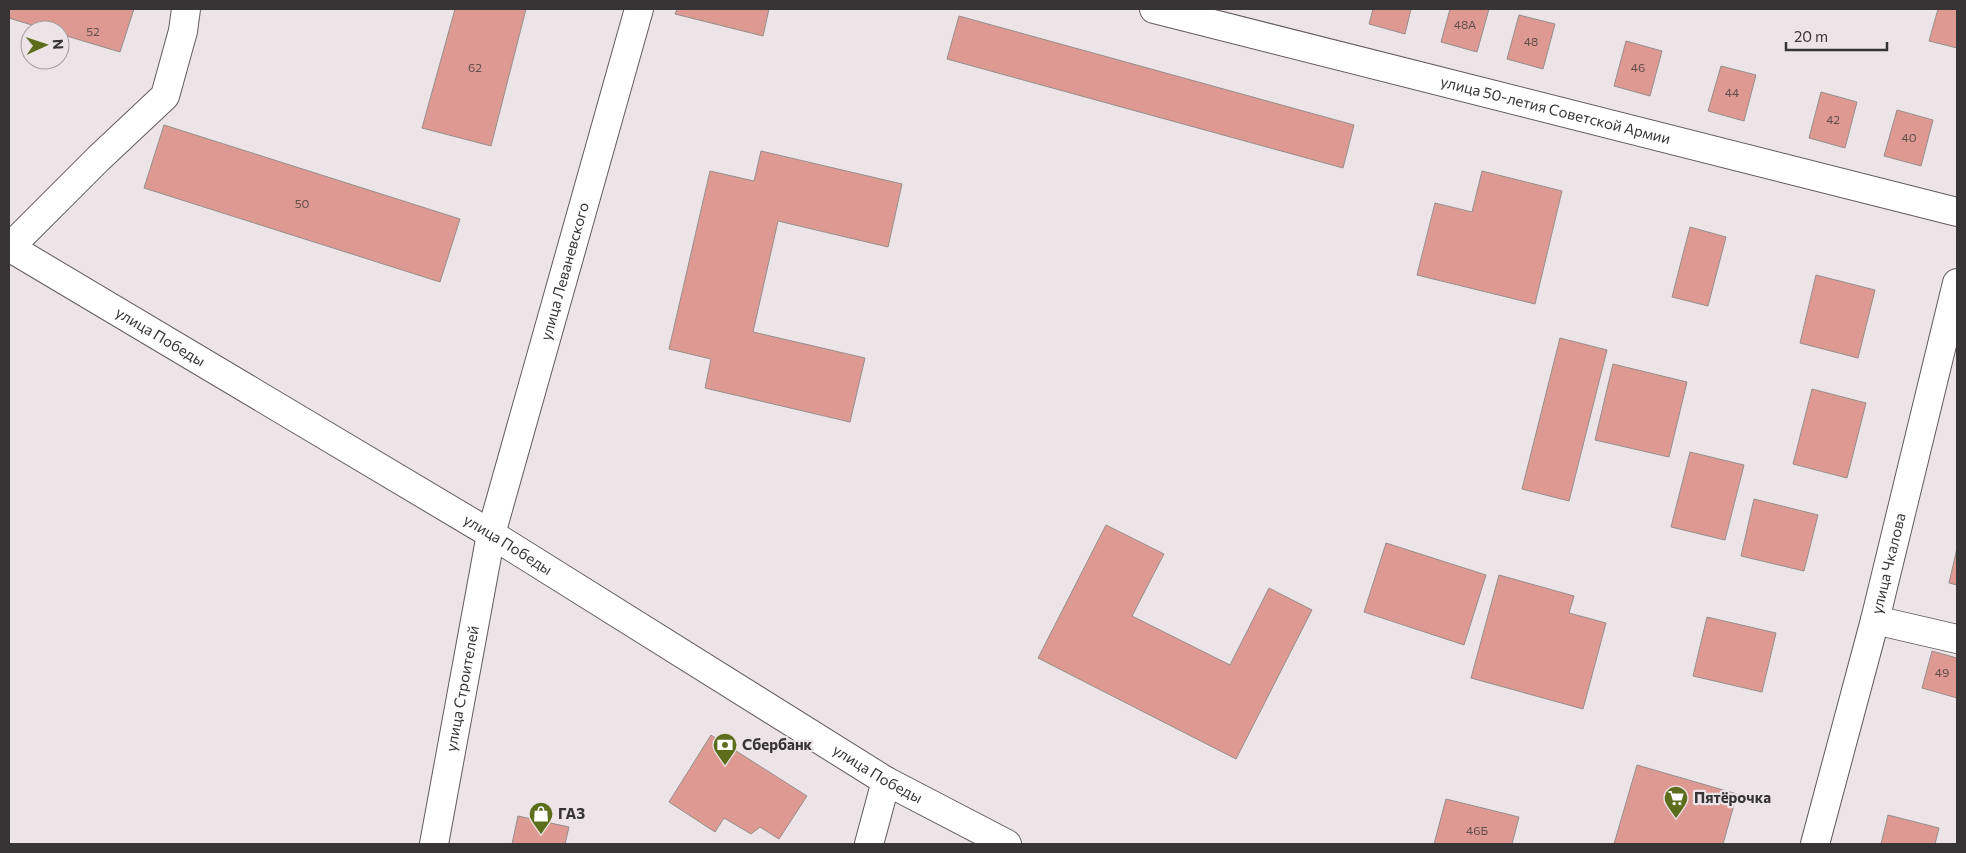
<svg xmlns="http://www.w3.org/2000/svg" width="1966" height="853" viewBox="0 0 1966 853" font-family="Commissioner,sans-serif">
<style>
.building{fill:#de9a92;stroke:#958e8d}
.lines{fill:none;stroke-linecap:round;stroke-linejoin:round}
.minor-casing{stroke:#615b5c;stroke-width:30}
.minor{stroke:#fff;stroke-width:28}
.labels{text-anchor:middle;stroke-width:4.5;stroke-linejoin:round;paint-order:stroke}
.number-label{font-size:12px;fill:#614e4c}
.street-label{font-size:15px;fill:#373435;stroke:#ece4e6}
.poi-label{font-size:15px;font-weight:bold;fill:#373435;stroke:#ece4e6;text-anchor:start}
</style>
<rect width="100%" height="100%" fill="#ece4e6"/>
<path class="building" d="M9 9H134L120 52 60 34V30H48L9 18Z
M455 9H526L491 146 422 128Z
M677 9H769L763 36 675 14Z
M1373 9H1411L1405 34 1369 24Z
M1450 9H1489L1477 52 1441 42Z
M1938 9H1957V48L1929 41Z
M1519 15 1555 24 1543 69 1507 59Z
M959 16 1354 125 1343 168 947 59Z
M1626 41 1662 51 1650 96 1614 86Z
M1721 66 1756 75 1744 121 1708 111Z
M1821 92 1857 102 1845 148 1809 138Z
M1897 110 1933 120 1921 166 1884 156Z
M164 125 460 219 440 282 144 188Z
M761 151 902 184 888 247 778 221 753 332 865 358 850 422 705 388 711 359 669 349 710 171 754 181Z
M1482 171 1562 191 1535 304 1417 275 1435 203 1472 212Z
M1690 227 1726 237 1708 306 1672 297Z
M1816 275 1875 290 1858 358 1800 343Z
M1560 338 1607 350 1569 501 1522 489Z
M1613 364 1687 382 1669 457 1595 440Z
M1812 389 1866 403 1847 478 1793 464Z
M1690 452 1744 465 1725 540 1671 527Z
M1754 499 1818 515 1804 571 1741 556Z
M1106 525 1164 554 1132 616 1230 665 1269 588 1312 610 1236 759 1038 658Z
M1386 543 1486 575 1464 645 1364 612Z
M1957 548V585L1949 583Z
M1499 575 1574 596 1569 613 1606 623 1583 709 1471 678Z
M1707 617 1776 633 1762 692 1693 676Z
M1932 651 1957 658V698L1922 688Z
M711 735 807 796 779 839 760 827 751 834 724 818 715 832 669 802Z
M1637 765 1737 794 1723 844H1614Z
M1446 799 1519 817 1512 844H1434Z
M1888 815 1939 828 1935 844H1881Z
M518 816 569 827 565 844H512Z"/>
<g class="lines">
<defs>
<g id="minor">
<path id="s1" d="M1154 9 1957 212"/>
<path id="s2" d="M9 247 491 534 886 781 1007 844"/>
<path d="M10 247 99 158 165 96 183 31 186 9"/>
<path d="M1875 620 1957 639"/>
<path id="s3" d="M434 844 491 534 639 9"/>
<path d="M869 844 886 781"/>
<path id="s4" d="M1815 844 1875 620 1957 283"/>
</g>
</defs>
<use href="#minor" class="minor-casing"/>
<use href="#minor" class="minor"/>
</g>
<defs>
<symbol id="bank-pin" viewBox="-11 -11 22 30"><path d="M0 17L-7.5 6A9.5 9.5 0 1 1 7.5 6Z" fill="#5c6e1c" stroke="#ece4e6"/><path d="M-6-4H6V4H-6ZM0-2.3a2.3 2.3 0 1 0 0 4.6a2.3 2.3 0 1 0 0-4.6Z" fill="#fff"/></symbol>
<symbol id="supermarket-pin" viewBox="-11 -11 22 30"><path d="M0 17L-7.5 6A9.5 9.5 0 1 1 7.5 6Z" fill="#5c6e1c" stroke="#ece4e6"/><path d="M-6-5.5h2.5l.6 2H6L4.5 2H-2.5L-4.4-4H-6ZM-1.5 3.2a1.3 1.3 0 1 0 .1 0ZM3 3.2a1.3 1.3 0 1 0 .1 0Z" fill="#fff"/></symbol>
<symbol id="shop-pin" viewBox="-11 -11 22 30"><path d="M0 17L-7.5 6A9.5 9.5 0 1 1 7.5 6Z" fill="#5c6e1c" stroke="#ece4e6"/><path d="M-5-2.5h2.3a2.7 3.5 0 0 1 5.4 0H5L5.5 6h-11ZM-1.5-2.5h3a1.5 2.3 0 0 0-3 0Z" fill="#fff"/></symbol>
</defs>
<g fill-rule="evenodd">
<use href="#bank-pin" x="711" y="731" width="28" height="38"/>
<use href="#supermarket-pin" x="1662" y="784" width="28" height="38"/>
<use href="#shop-pin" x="527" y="800" width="28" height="38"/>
</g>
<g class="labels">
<g class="number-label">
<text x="1465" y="29">48А</text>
<text x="93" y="36">52</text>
<text x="1531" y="46">48</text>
<text x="475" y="72">62</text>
<text x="1638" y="72">46</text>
<text x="1732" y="97">44</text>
<text x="1833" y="124">42</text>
<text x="1909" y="142">40</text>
<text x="302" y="208">50</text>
<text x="1942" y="677">49</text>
<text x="1477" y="835">46Б</text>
</g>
<g class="street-label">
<text dy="5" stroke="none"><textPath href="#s1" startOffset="414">улица 50-летия Советской Армии</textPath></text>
<text dy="5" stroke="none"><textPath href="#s3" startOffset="588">улица Леваневского</textPath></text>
<text dy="5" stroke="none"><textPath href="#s2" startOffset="176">улица Победы</textPath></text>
<text dy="5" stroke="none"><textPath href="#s2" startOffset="581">улица Победы</textPath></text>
<text dy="5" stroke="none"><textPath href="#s4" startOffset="290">улица Чкалова</textPath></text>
<text dy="5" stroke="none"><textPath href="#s3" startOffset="158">улица Строителей</textPath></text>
<text dy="5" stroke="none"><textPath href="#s2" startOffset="1016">улица Победы</textPath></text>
</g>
<g class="poi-label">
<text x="742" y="750">Сбербанк</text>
<text x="1694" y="803">Пятёрочка</text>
<text x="558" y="819">ГАЗ</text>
</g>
</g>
<rect width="1966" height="853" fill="none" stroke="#373435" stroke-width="20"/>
<g transform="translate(45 45) rotate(87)"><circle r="24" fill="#ece4e6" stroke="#a49e9f"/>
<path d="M0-4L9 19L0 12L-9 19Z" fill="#5c6e1c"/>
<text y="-8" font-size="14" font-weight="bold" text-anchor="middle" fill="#373435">N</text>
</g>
<path d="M1786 42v8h101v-8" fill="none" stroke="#373435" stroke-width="2.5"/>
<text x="1794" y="42" font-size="15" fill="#373435" stroke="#ece4e6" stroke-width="4" paint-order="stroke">20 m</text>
</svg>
